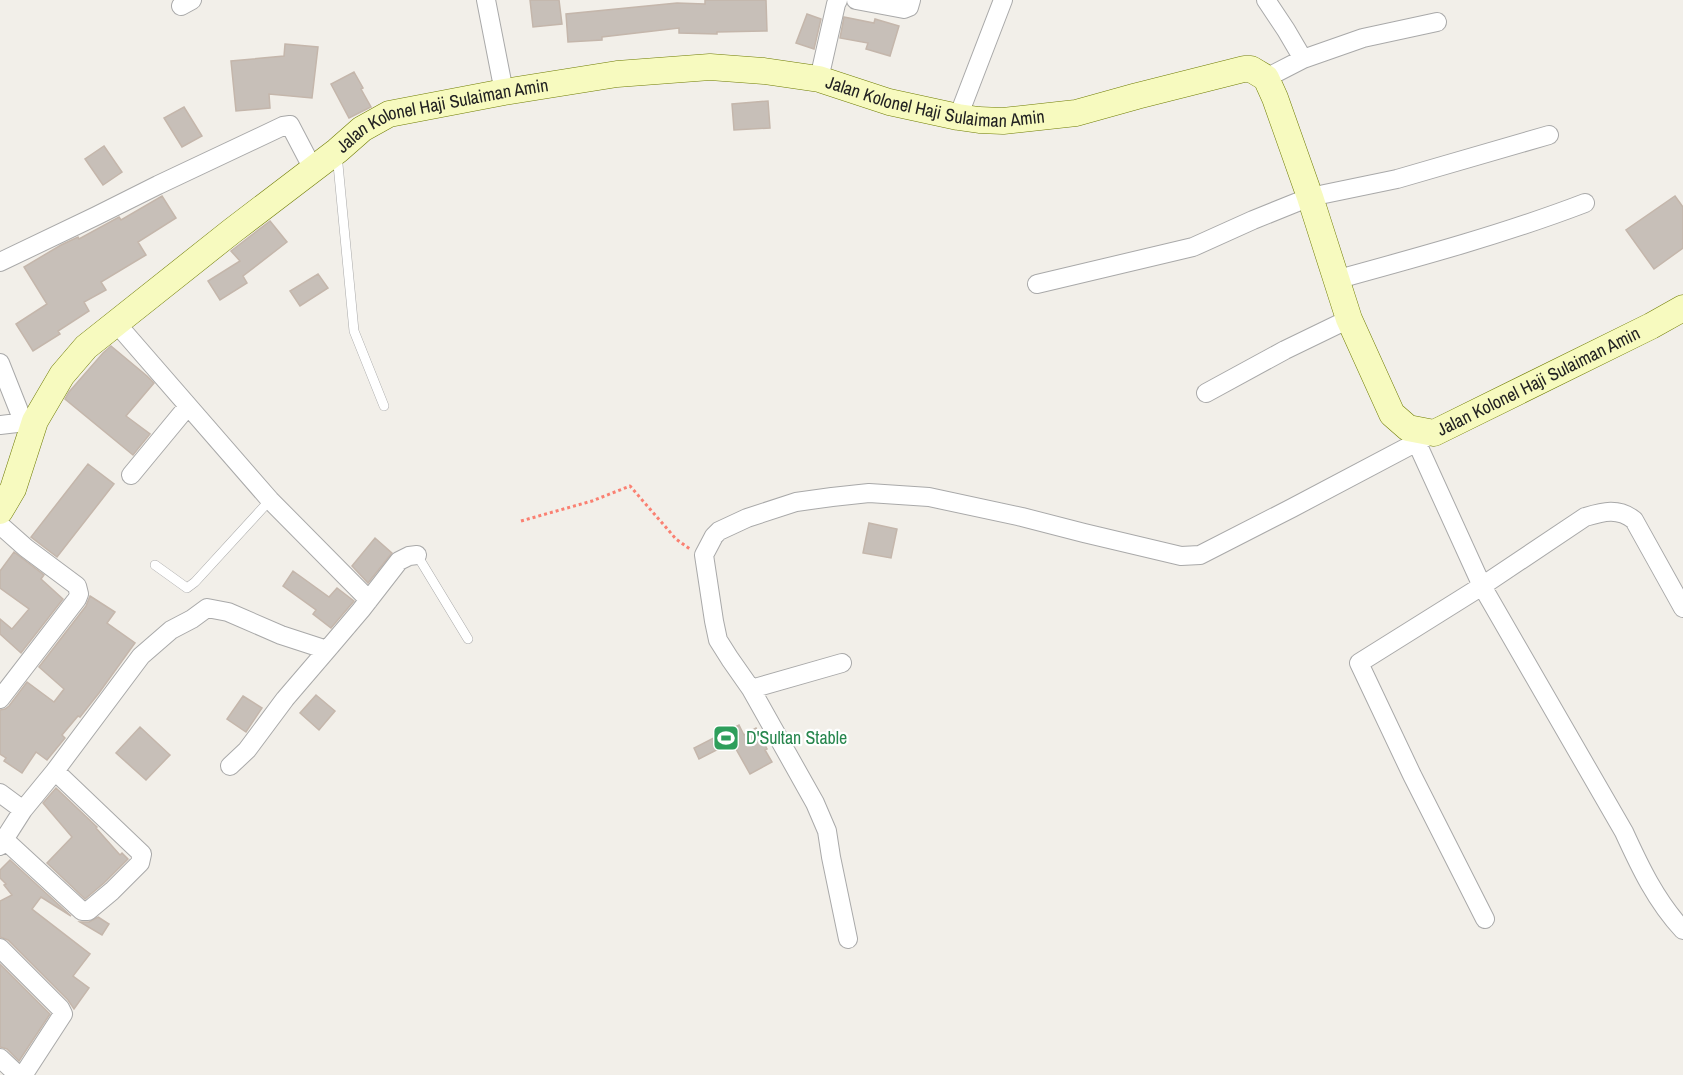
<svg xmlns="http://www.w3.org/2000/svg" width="1683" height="1075" viewBox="0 0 1683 1075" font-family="'Archivo Narrow',sans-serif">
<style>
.building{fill:#c7bfb8;stroke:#c4b6ab;stroke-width:1.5}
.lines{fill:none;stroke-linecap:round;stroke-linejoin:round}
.lane-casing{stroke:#a9a9a9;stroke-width:10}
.street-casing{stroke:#a9a9a9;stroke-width:20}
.secondary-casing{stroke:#707d05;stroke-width:27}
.path{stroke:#fa8072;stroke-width:3;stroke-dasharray:3 3;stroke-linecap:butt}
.lane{stroke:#fff;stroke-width:9}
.street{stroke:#fff;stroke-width:18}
.secondary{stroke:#f7fabf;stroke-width:26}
.labels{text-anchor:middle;stroke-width:4.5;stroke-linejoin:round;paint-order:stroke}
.street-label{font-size:18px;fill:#222;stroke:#fff}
.leisure-label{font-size:18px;fill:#27864d;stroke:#fff;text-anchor:start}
</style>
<rect width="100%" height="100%" fill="#f2efe9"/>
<path class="building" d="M530 0H559L562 24 533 27Z
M705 0H766L767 31 717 32V34L679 33V28L602 37V40L568 42 566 14 677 3 705 4Z
M807 14 821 19 814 49 796 43Z
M844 17 874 23 875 19 899 26 890 56 866 49 868 43 840 38Z
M285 44 318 47 312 98 269 94 270 108 236 111 231 61 284 56Z
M354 72 363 88 361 89 371 107 349 118 331 84Z
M768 101 770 128 734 130 732 104Z
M184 107 202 136 182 147 164 118Z
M104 146 122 172 103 185 85 159Z
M162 196 176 218 138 242 146 255 101 282 106 290 84 302 89 311 58 331 60 334 33 351 16 324 47 304 24 267 61 245 78 237 79 239 119 217 121 220Z
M1675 196 1683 207V248L1654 269 1626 230Z
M270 221 287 242 243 276 247 283 220 300 208 281 240 261 231 251Z
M318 274 328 288 300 306 290 291Z
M111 346 147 376 154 383 126 416 150 434 133 455 65 399 69 392 103 353Z
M88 464 114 484 57 557 31 537Z
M869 523 897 529 891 558 863 553Z
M375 538 392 553 368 583 352 566Z
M14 552 44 575 41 579 63 599 21 653 0 634V619L12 629 29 609 0 588V571Z
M293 571 329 597 337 588 354 601 331 628 313 614 316 610 283 586Z
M90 596 115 612 107 623 135 643 99 693 80 717 78 716 62 735 65 738 47 760 36 752 22 773 4 761 6 758 0 754V710L5 709 9 706 27 682 54 702 64 689 39 667 86 606Z
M316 695 335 711 319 730 300 713Z
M243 696 262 708 246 732 227 719Z
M739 725 744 735 756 728 767 749 765 750 772 762 750 774 732 742 699 759 694 748Z
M140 727 170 755 146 780 116 753Z
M56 788 97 827 96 828 120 855 122 853 128 859 104 883 85 899 47 863 72 837 43 803Z
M10 860 71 916 41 897 32 909 90 954 73 976 89 988 74 1009 68 1000 8 940 0 937V901L12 895 4 885 6 884 0 878V870Z
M98 917 109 924 102 935 80 922H89Z
M0 964 50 1014 19 1061 7 1049 0 1047Z"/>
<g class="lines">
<defs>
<path id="lane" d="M337 154 354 331 384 406
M417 555 468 639
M155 565 187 588 195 582 270 500"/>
<path id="street" d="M486 0 504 92
M856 0 904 9 909 7 911 0
M1266 0 1286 30 1303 59
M181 6 192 0
M1266 78 1303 59 1363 38 1437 22
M819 79 836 4 838 0
M958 117 1003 0
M0 262 96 216 158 185 283 126 290 125 313 169
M1335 280C1419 257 1504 234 1585 203
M1037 284 1193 247 1253 220 1310 197 1397 179 1549 135
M116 323 270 500 369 600
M0 363 23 421
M1206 393 1285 350 1349 319
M0 425 34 421
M1416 441 1482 586 1624 832C1640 867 1656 901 1683 930
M131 475 188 406
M0 525 26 548 77 586 79 594 77 599 0 699
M842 663 751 689 730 659 718 640 714 621 704 555 714 536 719 531 747 518 796 502 832 497 869 493 929 497 1022 517 1084 533 1181 556 1200 555 1292 508 1434 433
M751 689 815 803 827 831 831 857 848 939
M230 766 247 750 285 699 327 650
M0 793 23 810
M5 840 82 911H88L112 891 140 863 142 854 55 771
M0 846 23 810 55 771 141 656 171 630 192 619 207 608 228 612 281 635 327 650 361 610 399 561 409 556 417 555
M1485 919 1412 775 1359 663 1482 586 1585 517C1602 512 1618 507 1634 520L1683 608
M0 948 60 1008 63 1014 24 1074 18 1075 0 1058"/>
<g id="secondary">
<path id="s1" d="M0 511 13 489 35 421 62 375 86 347 232 231 337 151 362 129 389 114 504 92 617 74 710 67 764 71 819 79 889 102 958 117 979 120 1003 121 1076 113 1137 96 1244 69H1251L1266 78 1275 98 1310 197 1349 319 1392 414 1408 428 1434 433 1651 326 1683 308"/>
</g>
</defs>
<use href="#lane" class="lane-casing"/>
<use href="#street" class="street-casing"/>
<use href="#secondary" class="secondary-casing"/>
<path class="path" d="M521 521 592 501 630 486 676 539 690 549"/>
<use href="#lane" class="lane"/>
<use href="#street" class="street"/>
<use href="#secondary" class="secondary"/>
</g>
<defs>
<symbol id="stadium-square" viewBox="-11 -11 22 22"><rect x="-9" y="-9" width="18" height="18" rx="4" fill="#2e9e5b" stroke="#fff"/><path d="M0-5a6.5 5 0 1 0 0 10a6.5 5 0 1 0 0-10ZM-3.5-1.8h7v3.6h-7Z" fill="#fff"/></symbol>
</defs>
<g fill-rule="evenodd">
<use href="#stadium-square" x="711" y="723" width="30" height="30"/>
</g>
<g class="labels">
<g class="street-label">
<text dy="6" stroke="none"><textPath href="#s1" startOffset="1124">Jalan Kolonel Haji Sulaiman Amin</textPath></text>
<text dy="6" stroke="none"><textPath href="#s1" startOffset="620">Jalan Kolonel Haji Sulaiman Amin</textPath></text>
<text dy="6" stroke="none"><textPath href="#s1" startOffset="1989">Jalan Kolonel Haji Sulaiman Amin</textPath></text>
</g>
<g class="leisure-label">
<text x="746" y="744">D'Sultan Stable</text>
</g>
</g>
</svg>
